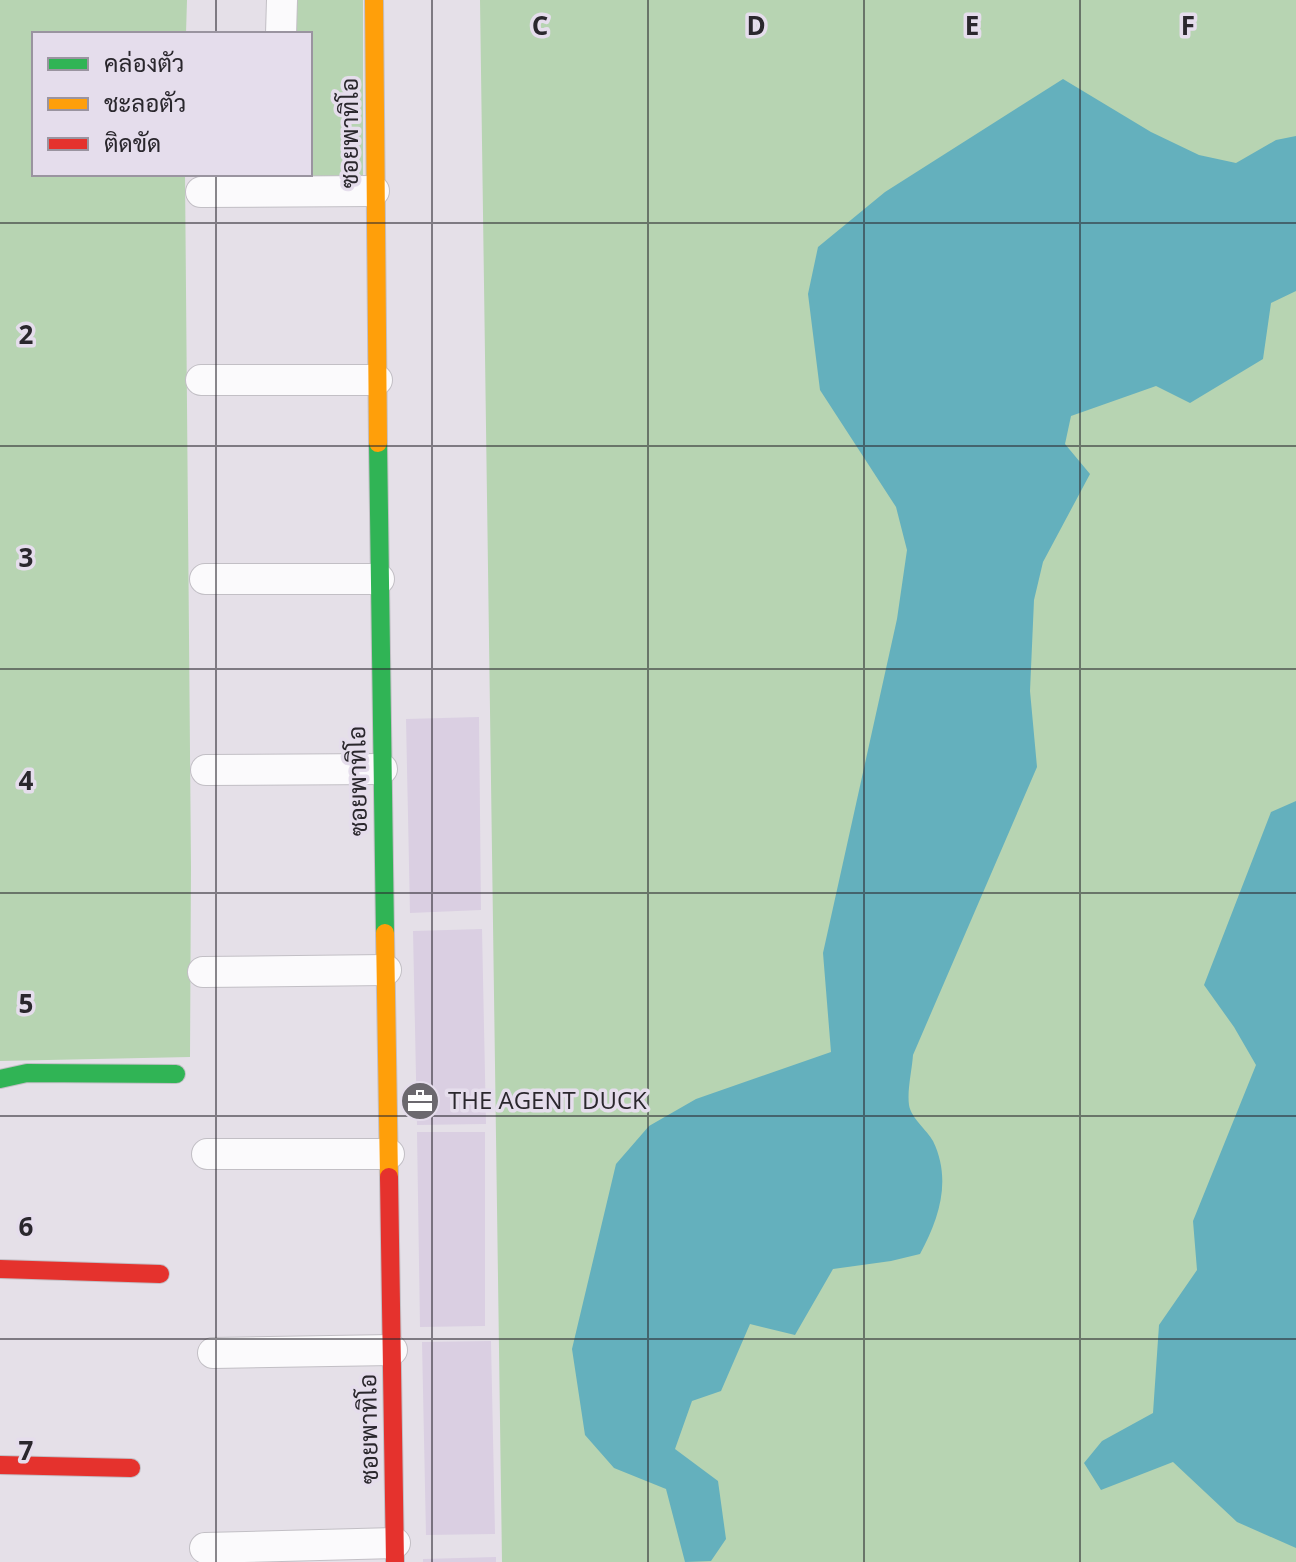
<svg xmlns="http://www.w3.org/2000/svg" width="1296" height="1562" viewBox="0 0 1296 1562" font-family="'Open Sans',Sarabun,sans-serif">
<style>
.green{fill:#b7d4b2}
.water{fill:#64b0bd}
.building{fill:#dacfe2}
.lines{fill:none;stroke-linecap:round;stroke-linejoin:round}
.street-casing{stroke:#c2bfc5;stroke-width:32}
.fast-casing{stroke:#c2bfc5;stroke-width:20}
.slow-casing{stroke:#c2bfc5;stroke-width:20}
.jam-casing{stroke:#c2bfc5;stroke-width:20}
.street{stroke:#fbfafc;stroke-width:30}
.fast{stroke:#30b455;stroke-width:18}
.slow{stroke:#ff9f0a;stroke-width:18}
.jam{stroke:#e5322d;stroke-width:18}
.grid{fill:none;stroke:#2a272d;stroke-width:2;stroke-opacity:0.55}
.labels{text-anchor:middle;stroke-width:7;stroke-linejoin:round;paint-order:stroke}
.street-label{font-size:24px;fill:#2a272d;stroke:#e5ddec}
.poi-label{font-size:24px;fill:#2a272d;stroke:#e5ddec;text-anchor:start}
.grid-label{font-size:26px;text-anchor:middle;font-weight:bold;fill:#2a272d;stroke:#e5ddec;stroke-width:7;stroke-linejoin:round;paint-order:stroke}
</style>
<rect width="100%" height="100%" fill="#e5e0e8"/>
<path class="green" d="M0 0H187L186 34H34V174H185L191 867 190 1057 0 1061Z
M294 0H363V175L293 177V174H310V34H294Z
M480 0H1296V1562H502Z"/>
<path class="water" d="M1063 79 1151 132 1199 155 1236 163 1276 140 1296 136V291L1271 303 1263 359 1190 403 1156 386 1071 416 1065 444 1090 474 1043 562 1034 600 1030 691 1037 767 913 1055C912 1070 907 1090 909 1105 911 1118 927 1130 933 1141 952 1180 939 1219 920 1254L891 1261 833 1269 795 1335 750 1324 721 1391 692 1401 675 1449 718 1481 726 1539 711 1561 685 1562 666 1489 614 1468 585 1435 572 1349 616 1164 649 1126 696 1099 831 1052 823 953 897 619 907 550 896 507 820 390 808 294 818 247 885 192Z
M1296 801V1548L1237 1522 1173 1462 1101 1490 1084 1463 1102 1441 1153 1413 1159 1325 1197 1270 1193 1221 1256 1065 1234 1027 1204 985 1271 812Z"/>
<path class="building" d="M479 717 481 910 410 913 406 719Z
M482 929 486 1124 417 1125 413 931Z
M417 1132H485V1326L420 1327Z
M491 1341 495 1534 426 1535 422 1342Z
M496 1557V1562H423V1559Z"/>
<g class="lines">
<defs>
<path id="street" d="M281 34 282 0
M201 192 374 191
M201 380H377
M205 579H379
M206 770 382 769
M203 972 386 970
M207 1154H389
M213 1353 392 1350
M205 1548 395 1543"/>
<path id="fast" d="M378 443 385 933
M0 1079 27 1073 176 1074"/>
<path id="slow" d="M374 0 378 443
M385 933 389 1177"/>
<path id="jam" d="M389 1177 395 1562
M0 1269 160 1274
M0 1465 131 1468"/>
</defs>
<use href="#street" class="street-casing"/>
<use href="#fast" class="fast-casing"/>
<use href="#slow" class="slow-casing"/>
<use href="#jam" class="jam-casing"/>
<use href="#street" class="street"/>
<use href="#fast" class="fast"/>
<use href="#slow" class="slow"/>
<use href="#jam" class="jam"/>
</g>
<path class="grid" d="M216 0V34M432 0V1562M648 0V1562M864 0V1562M1080 0V1562M216 174V1562M0 223H1296M0 446H1296M0 669H1296M0 893H1296M0 1116H1296M0 1339H1296"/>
<defs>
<symbol id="office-disc" viewBox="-11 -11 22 22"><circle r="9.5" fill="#6b686e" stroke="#e5ddec"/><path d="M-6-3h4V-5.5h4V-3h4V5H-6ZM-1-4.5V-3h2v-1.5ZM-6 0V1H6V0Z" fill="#fff"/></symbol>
</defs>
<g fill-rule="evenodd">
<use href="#office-disc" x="398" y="1079" width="44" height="44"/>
</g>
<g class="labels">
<g class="street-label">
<text transform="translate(350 133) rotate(-90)" y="8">ซอยพาทิโอ</text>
<text transform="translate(358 781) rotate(-91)" y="8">ซอยพาทิโอ</text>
<text transform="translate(369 1429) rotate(-91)" y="8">ซอยพาทิโอ</text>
</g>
<g class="poi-label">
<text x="448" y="1109">THE AGENT DUCK</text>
</g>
</g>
<g class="grid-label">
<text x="540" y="35">C</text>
<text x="756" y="35">D</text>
<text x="972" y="35">E</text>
<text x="1188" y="35">F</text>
<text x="26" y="344">2</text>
<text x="26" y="567">3</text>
<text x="26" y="790">4</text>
<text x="26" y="1013">5</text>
<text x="26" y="1236">6</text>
<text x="26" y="1460">7</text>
</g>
<rect x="32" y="32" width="280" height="144" fill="#e5ddec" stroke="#9a94a0" stroke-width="2"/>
<rect x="48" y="58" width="40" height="12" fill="#30b455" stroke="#9a94a0" stroke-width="2"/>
<text x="104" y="72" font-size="24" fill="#2a272d">คล่องตัว</text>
<rect x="48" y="98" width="40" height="12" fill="#ff9f0a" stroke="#9a94a0" stroke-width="2"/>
<text x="104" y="112" font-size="24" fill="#2a272d">ชะลอตัว</text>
<rect x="48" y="138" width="40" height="12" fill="#e5322d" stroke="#9a94a0" stroke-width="2"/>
<text x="104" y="152" font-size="24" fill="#2a272d">ติดขัด</text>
</svg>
